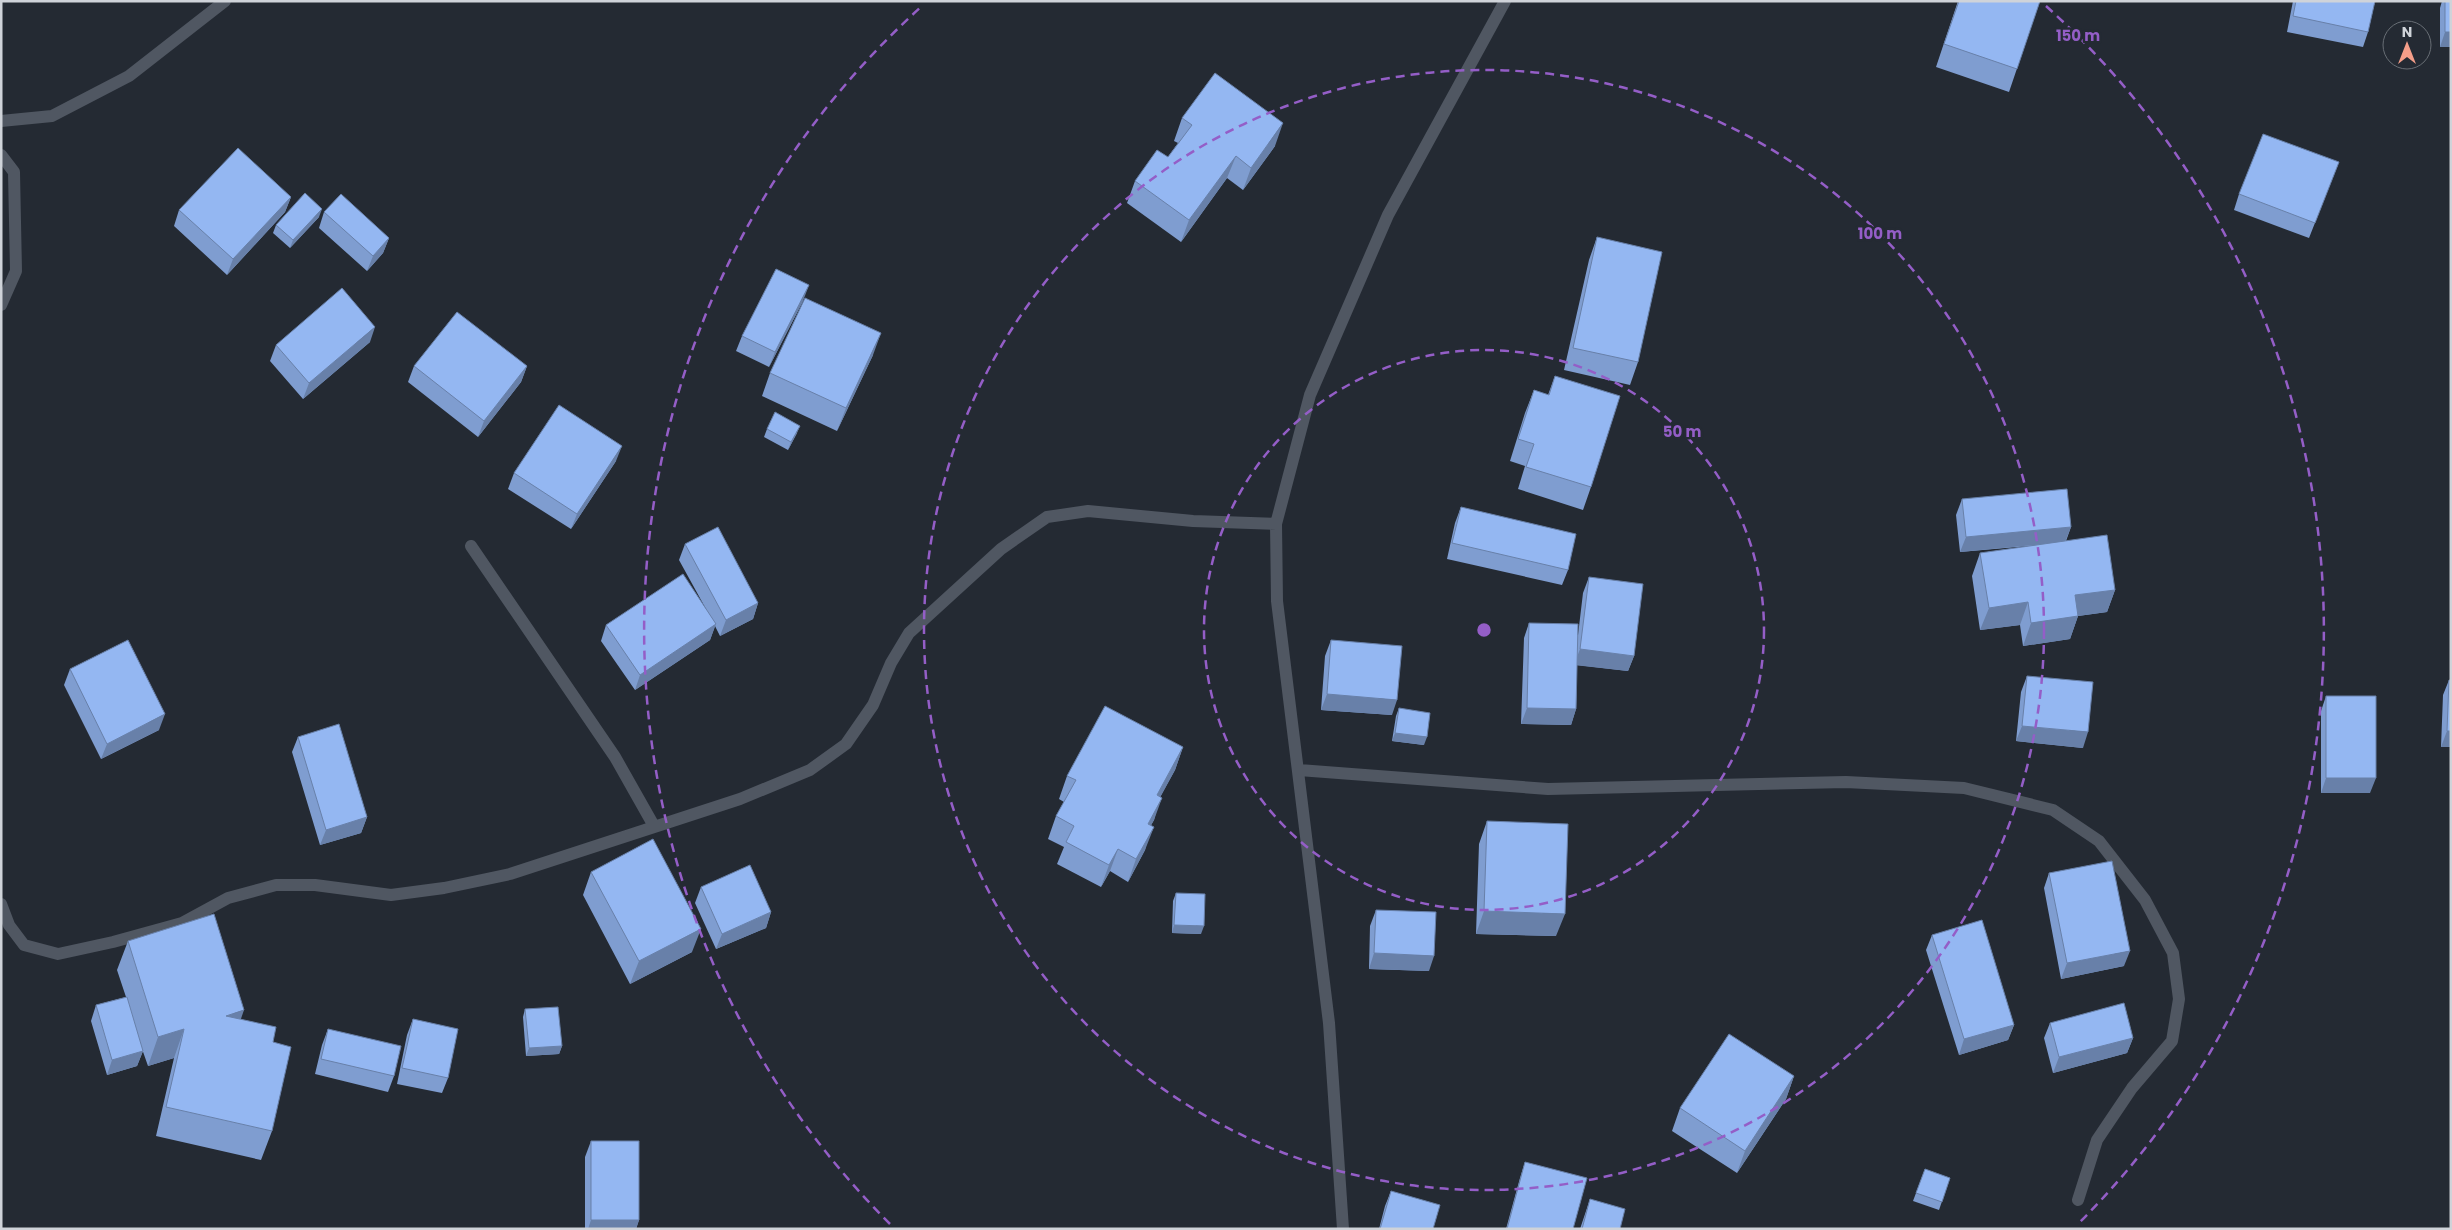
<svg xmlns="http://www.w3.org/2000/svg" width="2452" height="1230" viewBox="0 0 2452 1230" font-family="Poppins,sans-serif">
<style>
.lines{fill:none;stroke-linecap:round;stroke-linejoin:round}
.minor{stroke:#505762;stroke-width:12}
.wall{fill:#7f9dd0}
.shaded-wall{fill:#6880a9}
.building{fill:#94b7f2;stroke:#6880a9}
.ring{fill:none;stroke:#945ec7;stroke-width:2.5;stroke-dasharray:9 6}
.centre{fill:#945ec7;stroke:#242a33;stroke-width:2.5}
.ring-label{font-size:15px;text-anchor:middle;font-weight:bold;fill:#945ec7;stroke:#242a33;stroke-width:5;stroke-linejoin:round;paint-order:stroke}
</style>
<rect width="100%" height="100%" fill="#242a33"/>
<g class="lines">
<path class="minor" d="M1 121 52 116 129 76 225 1
M1 155 14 172 16 271 1 305
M471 546 615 757 654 826
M1299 770 1548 789 1846 782 1964 788 2053 810 2099 841 2145 900 2173 953 2179 999 2172 1041 2132 1088 2097 1140 2078 1200
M1 904 9 925 24 945 58 954 113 942 182 923 228 898 276 885H315L391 895 444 888 510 874 740 799 810 770 846 744 873 705 891 663 909 633 1001 549 1047 517 1088 511 1193 521 1276 524
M1343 1229 1329 1023 1277 601 1276 524 1310 395 1388 215 1505 1"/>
</g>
<path class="wall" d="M1958 1H2040L2009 92 1936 67Z
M2293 1H2375L2368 32 2363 47 2287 32Z
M2442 1H2451V47H2440V8Z
M1182 118 1275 146 1243 190 1227 178 1181 242 1127 203 1135 181 1168 157 1178 143 1174 141Z
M2339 162 2309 238 2234 210 2239 194Z
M291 197 285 212 227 275 174 226 179 210Z
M324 212 389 238 383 253 367 271 319 228Z
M319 217 290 248 273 233 276 225Z
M1597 237 1638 362 1630 385 1564 370 1589 260Z
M803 301 769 367 736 351 742 336Z
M370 342 303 399 270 361 276 345Z
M873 355 837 431 762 396 770 373Z
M414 366H527L521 382 478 437 408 382Z
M1555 376 1591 487 1583 510 1518 489 1525 466 1510 461 1525 413 1534 390 1548 395Z
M767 429 797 433 788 450 764 437Z
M616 461 571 529 508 489 514 473Z
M1962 499 2071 527 2066 541 2115 590 2107 612 2078 616 2070 639 2023 646 2020 625 1980 630 1972 576 1980 553 2040 545 1960 552 1956 515Z
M1461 507 1568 570 1562 585 1447 559 1455 523Z
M685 544 758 603 753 619 720 636 715 626 710 640 635 690 601 641 606 625 706 609 679 560Z
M1589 577 1634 656 1628 671 1577 665 1576 709 1571 725 1521 724 1524 638 1529 623 1578 635 1583 593Z
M1331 640 1392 715 1321 710 1325 656Z
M70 669 159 730 101 759 64 685Z
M2027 676 2083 748 2016 741 2021 692Z
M2449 680H2451V747H2441L2443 695Z
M2326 696 2370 793H2321V711Z
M1399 708 1424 745 1392 741 1396 716Z
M298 737 367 817 361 833 320 845 292 752Z
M1183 747 1175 770 1160 797 1154 820 1151 825 1145 850 1128 882 1110 871 1101 887 1057 864 1064 847 1048 839 1056 816 1064 802 1059 799 1067 776Z
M1487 821 1556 936 1476 934 1479 844Z
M591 872 692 952 630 984 583 895Z
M2049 873 2124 966 2061 979 2044 888Z
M701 887 771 912 766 928 716 949 695 903Z
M1176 893 1201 934 1172 933 1173 901Z
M1376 910 1429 971 1369 969 1370 926Z
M1932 935 2014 1025 2008 1040 1959 1055 1926 950Z
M128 941 241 1019 273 1042 272 1131 261 1160 156 1136 174 1058 148 1066 141 1046 143 1051 137 1066 107 1075 91 1021 96 1005 126 997 117 970Z
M525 1009 562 1046 559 1054 526 1056 523 1017Z
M413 1019 448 1078 442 1093 397 1084 407 1035Z
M2050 1023 2133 1038 2127 1053 2053 1073 2044 1038Z
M328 1029 394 1076 388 1092 315 1074 322 1045Z
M1794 1076 1786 1099 1737 1173 1672 1131 1680 1108Z
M591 1141 639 1220 636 1229H585V1157Z
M1525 1162 1573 1229H1506L1520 1178Z
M1925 1169 1950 1178 1939 1210 1913 1201Z
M1391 1191 1433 1229H1379L1385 1206Z
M1590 1199 1620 1229H1580Z"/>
<path class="shaded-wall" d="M2445 32H2451V47H2440Z
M1283 123 1275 146 1243 190 1251 168Z
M1236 156 1227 178 1181 242 1189 220Z
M291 197 285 212 227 275 233 259Z
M322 209 319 217 290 248 293 240Z
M389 238 383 253 367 271 373 256Z
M809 285 803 301 769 367 775 352Z
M375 327 370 342 303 399 309 383Z
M881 333 873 355 837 431 846 408Z
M527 366 521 382 478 437 484 421Z
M800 426 797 433 788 450 791 442Z
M622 446 616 461 571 529 577 514Z
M2071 527 2065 542 1960 552 1966 537Z
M2115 590 2107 612 2078 616 2070 639 2023 646 2031 623 2075 595Z
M2028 602 2020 625 1980 630 1989 608Z
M758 603 753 619 720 636 726 620Z
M716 624 710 640 635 690 640 675Z
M1580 649 1634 656 1628 671 1574 665Z
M1327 694 1397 700 1392 715 1321 710Z
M1527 708 1576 709 1571 725 1521 724Z
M165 714 159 730 101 759 107 744Z
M2022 726 2088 732 2083 748 2016 741Z
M2447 731H2451V747H2441Z
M1395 733 1427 737 1424 745 1392 741Z
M1183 747 1175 770 1149 818 1157 795Z
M2326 778H2376L2370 793H2321Z
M1162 798 1154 820 1140 846 1148 824Z
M367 817 361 833 320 845 326 830Z
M1154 827 1145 850 1128 882 1136 859Z
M1118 849 1110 871 1101 887 1109 865Z
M1484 911 1565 914 1556 936 1476 934Z
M771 912 766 928 716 949 722 934Z
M1174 925 1204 926 1201 934 1172 933Z
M701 929 692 952 630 984 639 961Z
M2130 951 2124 966 2061 979 2067 963Z
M1374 953 1434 956 1429 971 1369 969Z
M244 1010 234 1039 226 1016Z
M2014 1025 2008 1040 1959 1055 1964 1039Z
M184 1029 174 1058 148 1066 158 1037Z
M2133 1038 2127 1053 2053 1073 2059 1057Z
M562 1046 559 1054 526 1056 529 1048Z
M143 1051 137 1066 107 1075 112 1060Z
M1794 1076 1786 1099 1737 1173 1745 1151Z
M591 1220H639L636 1229H588Z"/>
<path class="building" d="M1959 1H2040L2017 69 1944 44Z
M2296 1H2375L2368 32 2293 16Z
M2445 1H2451V32H2445Z
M1215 73 1283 123 1251 168 1236 156 1189 220 1135 181 1157 150 1168 157 1192 125 1182 118Z
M2263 134 2339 162 2315 223 2239 194Z
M238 148 291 197 233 259 179 210Z
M305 193 322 209 293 240 276 225Z
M341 194 389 238 373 256 324 212Z
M1597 237 1662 252 1638 362 1573 348Z
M776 269 809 285 775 352 742 336Z
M342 288 375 327 309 383 276 345Z
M805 298 881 333 846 408 770 373Z
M457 312 527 366 484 421 414 366Z
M1555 376 1620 396 1591 487 1526 467 1534 444 1518 439 1534 390 1549 395Z
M559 405 622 446 577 514 514 473Z
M775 412 800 426 791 442 767 429Z
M2067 489 2071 527 1966 537 1962 499Z
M1461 507 1576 534 1568 570 1452 543Z
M718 527 758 603 726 620 685 544Z
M2107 535 2115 590 2075 595 2078 616 2031 623 2028 602 1989 608 1980 553Z
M683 574 716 624 640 675 606 625Z
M1589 577 1643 584 1634 656 1580 649Z
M1529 623 1578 624 1576 709 1527 708Z
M128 640 165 714 107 744 70 669Z
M1331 640 1402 646 1397 700 1327 694Z
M2027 676 2093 682 2088 732 2022 726Z
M2449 680H2451V731H2447Z
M2326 696H2376V778H2326Z
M1105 706 1183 747 1157 795 1162 798 1148 824 1154 827 1136 859 1118 849 1109 865 1066 842 1074 826 1056 816 1076 780 1067 776Z
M1399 708 1430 713 1427 737 1395 733Z
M339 724 367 817 326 830 298 737Z
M1487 821 1568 824 1565 914 1484 911Z
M653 839 701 929 639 961 591 872Z
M2112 861 2130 951 2067 963 2049 873Z
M750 865 771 912 722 934 701 887Z
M1176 893 1205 894 1204 926 1174 925Z
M1376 910 1436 912 1434 956 1374 953Z
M214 914 244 1010 226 1016 276 1027 273 1042 291 1047 272 1131 166 1107 184 1029 158 1037 128 941Z
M1982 920 2014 1025 1964 1039 1932 935Z
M127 997 143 1051 112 1060 96 1005Z
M2124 1003 2133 1038 2059 1057 2050 1023Z
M558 1007 562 1046 529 1048 525 1009Z
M413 1019 458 1029 448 1078 402 1068Z
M328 1029 401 1046 394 1076 321 1059Z
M1729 1034 1794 1076 1745 1151 1680 1108Z
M591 1141H639V1220H591Z
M1525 1162 1587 1178 1573 1229H1507Z
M1925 1169 1950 1178 1942 1202 1916 1193Z
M1391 1191 1440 1205 1433 1229H1380Z
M1590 1199 1625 1209 1620 1229H1582Z"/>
<g class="ring">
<circle cx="1484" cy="630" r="280"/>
<circle cx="1484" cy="630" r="560"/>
<path d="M890 1224A840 840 0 0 1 922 6M2046 6A840 840 0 0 1 2078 1224"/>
</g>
<circle cx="1484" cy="630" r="8" class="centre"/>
<g class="ring-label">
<text x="2078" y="41">150 m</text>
<text x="1880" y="239">100 m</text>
<text x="1682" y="437">50 m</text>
</g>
<rect width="2452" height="1230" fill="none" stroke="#cfd3d9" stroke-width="5"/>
<g transform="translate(2407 45)"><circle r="24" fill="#242a33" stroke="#686e75"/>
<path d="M0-4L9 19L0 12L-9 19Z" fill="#f49e89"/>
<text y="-8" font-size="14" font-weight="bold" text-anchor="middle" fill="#cfd3d9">N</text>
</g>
</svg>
